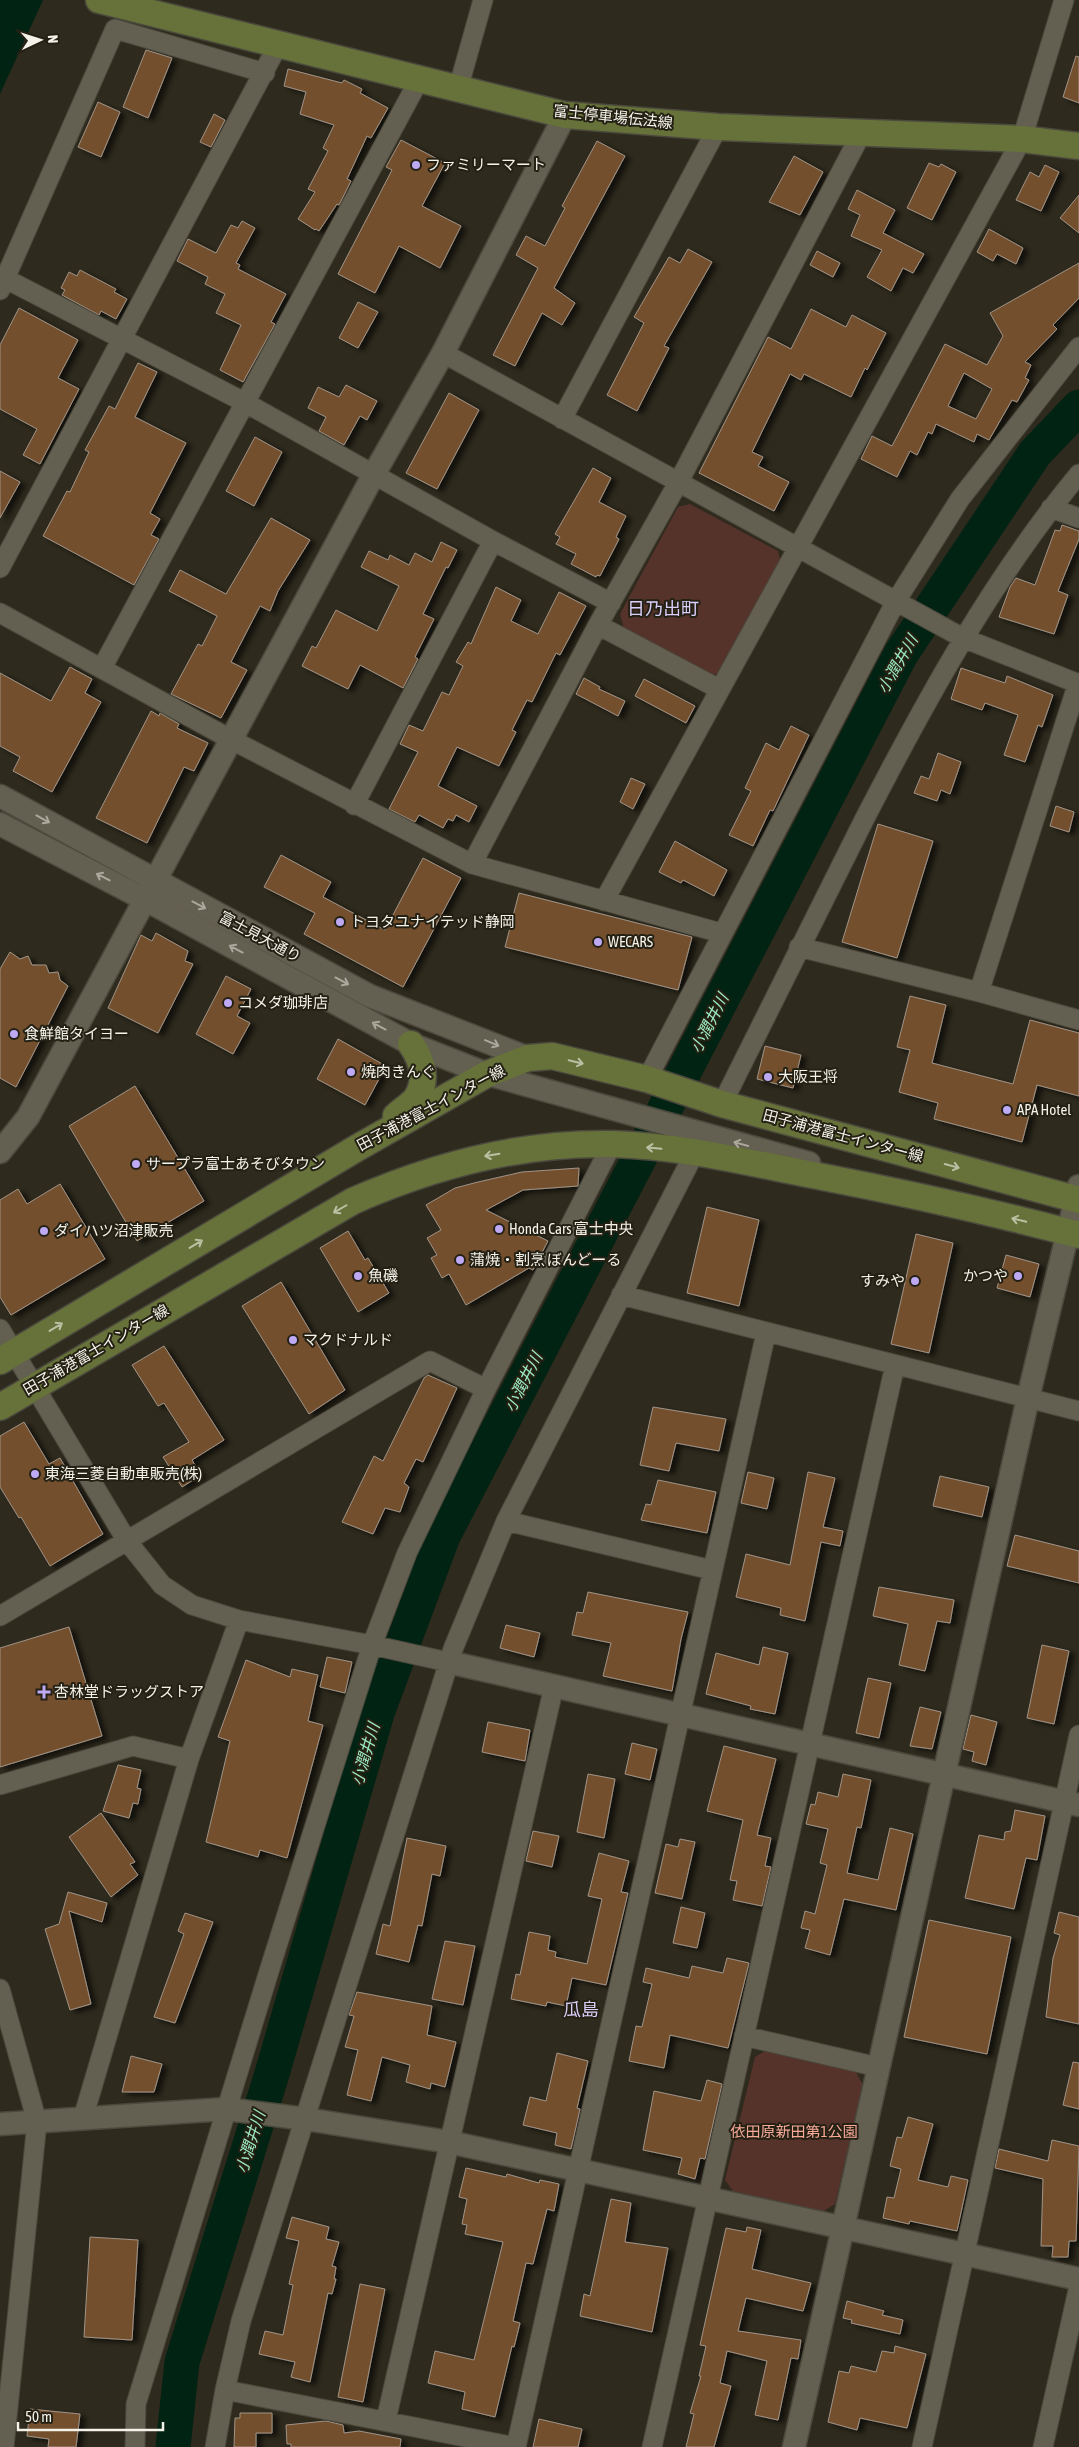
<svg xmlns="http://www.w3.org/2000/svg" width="1079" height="2447" viewBox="0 0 1079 2447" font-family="'Asap Condensed','Noto Sans JP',sans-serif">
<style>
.green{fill:#55332b}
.water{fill:#002313}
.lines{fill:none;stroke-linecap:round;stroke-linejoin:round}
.river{stroke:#002313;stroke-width:35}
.building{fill:#73502e;stroke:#a09387;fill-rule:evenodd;filter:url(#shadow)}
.minor-casing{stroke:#4b493d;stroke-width:21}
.tertiary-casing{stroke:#4b493d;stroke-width:25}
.secondary-casing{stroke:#4b493d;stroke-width:29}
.minor{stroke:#635f51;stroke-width:19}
.tertiary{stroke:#635f51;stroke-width:22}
.secondary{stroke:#667239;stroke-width:26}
.oneway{stroke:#aca89d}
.oneway2{stroke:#bbbfa3}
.poi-dot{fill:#bea9f4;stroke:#242114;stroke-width:2}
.labels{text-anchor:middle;stroke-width:4;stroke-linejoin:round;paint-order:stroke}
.street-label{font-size:15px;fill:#f4f2e9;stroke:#242114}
.poi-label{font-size:15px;fill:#f4f2e9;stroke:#242114;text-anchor:start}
.park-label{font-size:15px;fill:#f8a998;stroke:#242114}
.water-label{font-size:16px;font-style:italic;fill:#9debc1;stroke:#242114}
.quarter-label{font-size:18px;fill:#dacffa;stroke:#242114}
</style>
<defs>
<filter id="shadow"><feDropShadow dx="5.5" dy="3" stdDeviation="2.5" flood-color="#0009"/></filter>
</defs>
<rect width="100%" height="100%" fill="#2e2a1d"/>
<path class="green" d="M690 504 778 551 781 562 722 673 711 675 624 629 620 614 678 507Z
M765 2051 856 2072 863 2085 835 2204 822 2212 733 2191 725 2180 755 2057Z"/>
<path class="water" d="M0 0H43L0 94Z"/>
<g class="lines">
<path class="river" d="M173 2447 182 2362 271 2077 377 1713 443 1536 901 654 1035 453 1079 407"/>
</g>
<path class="building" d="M146 50 172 58 148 118 123 107Z
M1076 56 1079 57V103L1063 97Z
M288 69 342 83 344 80 362 89 360 93 388 108 371 138 367 136 347 179 351 181 339 205 337 204 319 231 316 229 315 230 298 219 315 192 308 189 328 151 323 148 334 125 300 114 306 92 284 86Z
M98 102 120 112 101 157 78 147Z
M214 114 225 120 211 147 200 142Z
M401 140 445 163 422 206 461 226 440 268 399 246 375 293 338 274 392 170 386 167Z
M597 141 625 156 554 288 575 303 562 325 542 313 515 366 493 355 538 268 516 255 526 236 545 246 565 208 562 206Z
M794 156 823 172 800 215 769 202Z
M929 163 939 167 941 164 956 172 932 220 907 208Z
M1045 165 1059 172 1041 211 1016 200 1030 172 1039 177Z
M857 190 895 210 883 233 924 254 913 273 903 268 891 291 867 277 882 250 851 236 860 215 848 209Z
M1079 195V233L1060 218Z
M242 221 255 228 236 263 240 265 238 269 286 294 271 322 275 324 243 382 220 370 241 325 216 313 225 294 205 284 208 277 177 261 188 239 216 253 231 225 238 228Z
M989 229 1023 248 1016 264 997 254 993 261 977 252Z
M688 249 712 262 664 346 669 348 637 411 607 395 644 323 634 317 669 257 680 263Z
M817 251 840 263 833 277 810 265Z
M1079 263V298L1053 325 1057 329 1025 362 1031 365 1025 378 1029 380 1017 402 1012 400 989 440 977 434 974 442 936 424 932 434 928 432 917 455 910 451 897 477 861 459 872 436 892 446 945 344 987 365 1003 336 990 313ZM964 373 992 389 976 419 948 406Z
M80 270 116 289 114 292 127 299 116 319 101 311 99 315 62 295 65 290 61 288 69 272 77 276Z
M358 302 378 312 358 348 339 338Z
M19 308 78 340 58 378 79 389 40 464 23 455 37 429 0 409V345Z
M811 309 846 327 852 315 886 333 867 370 865 368 851 397 804 374 801 380 790 374 752 452 763 457 758 466 789 482 774 511 699 473 768 337 791 349Z
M138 363 157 372 135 417 186 443 150 513 160 519 151 535 159 539 134 585 43 536 67 491 70 492 89 452 85 450 109 406 115 409Z
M346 385 377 401 367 420 360 416 344 445 319 431 326 417 308 408 318 387 339 397Z
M449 393 479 410 437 489 406 473Z
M255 437 282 452 254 506 226 491Z
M593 468 611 478 599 502 626 516 616 537 619 539 600 576 597 575 596 577 571 564 576 554 556 544 560 537 555 534Z
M0 471 20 482 0 518Z
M271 518 310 540 278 591 270 611 260 606 231 662 247 670 221 718 171 694 198 644 202 646 217 616 169 591 180 570 226 594Z
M1062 525 1079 531V539L1058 591 1068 595 1054 634 999 617 1010 587 1016 578 1035 585 1055 530 1060 531Z
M441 542 457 550 448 568 446 567 423 614 434 619 415 657 418 659 403 688 360 665 348 689 302 666 312 646 316 648 336 610 377 631 399 586 361 567 369 551 388 560 390 555 409 565 415 553 432 562Z
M496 587 521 600 511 621 538 634 559 592 586 606 560 655 556 653 532 702 527 700 512 730 516 732 499 766 457 747 438 786 477 806 469 822 456 815 453 821 448 819 443 828 419 815 415 822 389 809 418 752 400 744 409 725 423 731 442 692 449 695 463 666 456 662 468 642 471 644Z
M70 667 92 679 85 693 101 702 52 792 13 771 20 757 0 746V673L51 701Z
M961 668 1005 683 1007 676 1053 695 1042 727 1038 725 1025 762 1004 755 1018 715 985 703 982 710 951 699Z
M584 678 600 687 599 689 625 701 618 716 576 694Z
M644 679 695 706 686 723 635 696Z
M151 711 159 716 160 713 179 724 177 728 208 743 194 771 184 767 147 843 96 818Z
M791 726 809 735 773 811 770 810 753 846 729 835 751 791 745 788 766 743 779 750Z
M938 753 961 762 950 794 941 790 937 801 914 793 921 776 929 779Z
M631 778 645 784 633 809 620 802Z
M1056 806 1074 812 1069 832 1050 826Z
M878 824 933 841 897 958 842 942Z
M675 841 727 870 714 896 683 880 681 883 659 872Z
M281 855 331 882 323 897 385 930 423 858 461 878 403 987 304 934 315 913 264 887Z
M519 893 692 937 678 990 505 947Z
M156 933 188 951 185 961 193 964 158 1033 108 1008 141 935 152 941Z
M10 952 20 959 28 956 32 965H46L49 973 58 972 60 980 68 986 16 1087 0 1078V969Z
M226 976 251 989 237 1016 250 1023 233 1054 196 1034Z
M910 996 946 1005 932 1063 1013 1084 1030 1020 1079 1033V1096L1037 1085 1022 1142 934 1119 938 1103 899 1092 910 1050 897 1047Z
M338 1039 386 1066 365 1105 317 1079Z
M765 1046 801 1055 793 1088 757 1079Z
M135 1086 204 1201 137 1241 69 1126Z
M579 1168 578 1186 523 1190 486 1210 548 1241 533 1270 529 1268 466 1305 449 1274 442 1278 431 1258 437 1255 427 1238 441 1230 426 1205 455 1188 478 1182 522 1172Z
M60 1184 105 1259 11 1315 0 1297V1200L18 1189 27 1204Z
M707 1207 759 1220 739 1306 687 1293Z
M348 1231 365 1260 368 1258 389 1293 358 1312 320 1248Z
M916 1234 953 1243 929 1353 891 1344Z
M1006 1255 1039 1264 1030 1297 997 1288Z
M281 1282 345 1390 309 1414 242 1306Z
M164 1346 224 1440 192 1460 201 1475 182 1487 163 1457 189 1442 164 1403 158 1406 132 1365Z
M428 1375 457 1388 423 1462 416 1459 404 1483 409 1487 400 1512 385 1508 373 1534 342 1522 374 1456 383 1461 424 1378Z
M653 1407 726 1419 719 1451 676 1443 669 1471 640 1465Z
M24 1422 49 1464 60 1458 103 1534 50 1566 21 1517 19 1518 0 1487V1436Z
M748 1472 774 1478 767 1509 741 1503Z
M808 1472 835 1478 823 1527 843 1531 840 1546 821 1542 805 1621 780 1615 781 1608 736 1597 746 1554 790 1565Z
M940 1476 989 1487 982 1517 933 1506Z
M658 1480 716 1492 707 1533 641 1520 646 1504 651 1505Z
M1015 1535 1079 1551V1583L1007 1566Z
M879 1587 954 1600 950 1623 937 1621 925 1671 899 1665 908 1624 873 1616Z
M588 1592 688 1612 681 1639 672 1691 603 1676 611 1643 572 1635 577 1612 583 1613Z
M506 1625 540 1633 534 1657 500 1648Z
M69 1627 102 1736 0 1767V1648Z
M1042 1645 1069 1651 1054 1724 1027 1718Z
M763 1647 788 1653 775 1714 750 1709 751 1706 706 1694 716 1653 759 1665Z
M327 1657 352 1662 345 1693 320 1687Z
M246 1660 290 1677 292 1669 318 1675 308 1721 323 1725 287 1858 260 1850 258 1857 206 1842 230 1741 218 1737Z
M868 1678 891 1683 879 1738 856 1733Z
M920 1707 941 1712 932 1749 910 1746Z
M971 1715 997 1722 986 1765 972 1761 974 1752 963 1749Z
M488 1722 530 1730 525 1761 482 1752Z
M632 1743 657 1749 650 1780 625 1774Z
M724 1746 776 1759 757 1835 771 1838 765 1866 771 1867 762 1906 733 1900 737 1881 730 1880 743 1820 707 1811Z
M118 1765 141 1770 137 1788 141 1789 138 1804 133 1803 129 1818 103 1811Z
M588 1774 615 1779 604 1838 577 1832Z
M843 1774 871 1780 861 1828 857 1827 847 1873 878 1880 890 1828 913 1834 896 1910 844 1899 830 1955 805 1948 810 1930 801 1928 805 1911 815 1914 827 1865 820 1863 828 1829 806 1824 811 1804 815 1805 818 1792 838 1797Z
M1015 1810 1045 1816 1037 1860 1026 1858 1014 1909 965 1898 979 1835 1004 1840 1005 1832 1011 1831Z
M101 1813 135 1862 130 1864 138 1875 111 1897 69 1837Z
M533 1831 559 1836 552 1867 526 1861Z
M407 1838 446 1846 440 1876 432 1874 422 1926 418 1925 409 1962 376 1954 383 1924 390 1926Z
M680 1839 695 1842 682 1899 655 1893 666 1844 678 1847Z
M599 1853 629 1861 621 1892 628 1893 606 1985 572 1978 566 2006 547 2002 546 2006 511 1999 516 1974 520 1975 529 1932 550 1936 548 1950 556 1952 555 1957 587 1964 602 1899 588 1896Z
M68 1892 107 1903 102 1922 69 1911 91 2004 70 2010 45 1929 59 1924Z
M681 1907 705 1913 697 1948 673 1943Z
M1059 1912 1079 1917V2024L1046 2017 1053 1958 1060 1935 1054 1933Z
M185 1913 213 1922 175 2023 154 2017 184 1934 178 1931Z
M929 1920 1011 1937 987 2054 904 2037Z
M445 1941 475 1946 463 2005 432 1999Z
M727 1958 749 1963 728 2048 670 2035 664 2068 629 2061 636 2026 642 2027 652 1984 643 1982 646 1968 689 1978 692 1966 723 1973Z
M357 1992 432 2006 427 2035 456 2042 445 2087 431 2083 430 2089 406 2082 410 2065 382 2057 371 2101 347 2095 358 2050 345 2047 354 2016 349 2015Z
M557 2053 588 2061 577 2108 580 2109 571 2149 555 2145 557 2133 523 2125 530 2097 546 2101Z
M131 2056 162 2064 154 2092H122Z
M1073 2062 1079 2063V2109L1063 2105Z
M707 2080 722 2084 705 2159 700 2158 695 2179 678 2174 682 2158 643 2150 654 2091 701 2101Z
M908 2117 933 2124 918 2180 948 2187 951 2176 968 2180 957 2231 910 2221 909 2224 883 2218 887 2197 894 2198 901 2169 890 2166 897 2137 902 2138Z
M1052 2140 1079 2146 1076 2241H1069L1068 2257H1052L1053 2246H1041L1043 2179 995 2168 999 2149 1048 2161Z
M466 2168 506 2177 507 2174 539 2183 540 2180 559 2184 554 2211 547 2209 533 2264 526 2263 513 2321 520 2323 514 2347 512 2346 495 2417 462 2409 465 2392 428 2383 435 2351 474 2360 503 2242 465 2234 467 2225 462 2224 467 2199 459 2197Z
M611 2199 631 2203 625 2242 668 2248 652 2332 580 2316 584 2294 590 2296Z
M292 2217 329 2227 326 2239 339 2242 332 2266 336 2267 334 2279H336L332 2294 328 2293 310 2382 291 2377 295 2362 259 2354 265 2331 283 2335 293 2285 289 2284 299 2241 286 2238Z
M747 2227 761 2230 752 2269 811 2283 803 2311 746 2298 738 2331 801 2340 798 2359 791 2358 778 2420 755 2415 767 2361 727 2351 720 2383 731 2386 714 2447H686L694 2414 690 2413 701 2376H699L706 2346 700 2345 726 2228 746 2232Z
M90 2237 138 2240 132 2340 84 2337Z
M360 2284 385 2289 363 2402 338 2397Z
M847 2301 884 2311 882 2315 903 2320 900 2334 851 2323 852 2320 843 2318Z
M895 2346 926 2354 907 2428 860 2418 857 2430 828 2422 839 2371 849 2373 851 2366 876 2372 882 2351 894 2353Z
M30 2409 80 2414 76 2447H48L49 2439 27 2436Z
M240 2413H272V2433H256V2447H234L235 2418H240Z
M539 2419 582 2429 578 2447H533Z
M326 2421 343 2425 344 2433 359 2431 401 2439 400 2447H291V2444H287L286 2425Z"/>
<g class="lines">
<defs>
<path id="minor" d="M458 89 483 0
M6 279 244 402 493 541 611 603
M0 290 115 29 265 73
M443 353 963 638 1079 684
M562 419 718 127
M1051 508 1079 518
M0 568 278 45
M0 613 232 740 472 864 721 933
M598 625 719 689
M102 668 419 80
M354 805 493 541
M472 864 598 625 678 483 861 134
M604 901 1022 139 1064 0
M799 947 979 992 1079 1020
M979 992 1078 683
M647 1079 896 601 960 499 1079 347
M722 1104C769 1009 816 914 864 820 926 700 992 579 1079 474
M621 1295 1079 1411
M0 1329 127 1541 162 1585 192 1605 239 1620 372 1645 448 1662
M506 1521 712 1570
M0 1616 430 1361 486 1389
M0 1785 133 1746 189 1759
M0 1989 37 2122 4 2447
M744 2036 878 2067
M83 2118 189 1759 239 1620
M225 2390 516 2447
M386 2420 554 1686
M135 2447 136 2404 270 1968 372 1645 407 1553 486 1389 612 1144
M215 2447 225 2390 241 2321 453 1649 506 1521 695 1152
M516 2447 766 1333
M652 2447 895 1365
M922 2447 1079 1735
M1043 2447 1079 2286"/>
<path id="tertiary" d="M0 796 370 996 528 1058
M0 824 146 900 411 1044 487 1074 809 1163
M0 1152 28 1117 374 474 443 353 565 115
M448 1662 1079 1805
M0 2124 226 2109 306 2119 449 2142 1079 2279
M794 2447 1028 1398 1079 1186"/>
<path id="secondary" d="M99 0 565 115 718 127 1022 139 1079 146
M396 1116C402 1110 413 1104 417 1097 428 1079 422 1060 411 1044
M0 1361 357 1148 487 1074 528 1058 552 1056 647 1079 722 1104 1079 1200
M0 1407 353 1201C435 1165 522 1142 613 1144 682 1146 750 1163 818 1176 906 1193 992 1212 1079 1235"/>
</defs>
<use href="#minor" class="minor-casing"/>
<use href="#tertiary" class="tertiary-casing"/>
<use href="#secondary" class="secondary-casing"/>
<use href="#minor" class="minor"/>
<use href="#tertiary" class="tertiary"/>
<use href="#secondary" class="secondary"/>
</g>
<defs><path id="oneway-shaft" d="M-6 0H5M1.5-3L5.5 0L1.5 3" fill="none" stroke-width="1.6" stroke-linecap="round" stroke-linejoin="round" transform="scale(1.25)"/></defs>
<g class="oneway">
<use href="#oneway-shaft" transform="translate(43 819) rotate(29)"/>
<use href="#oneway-shaft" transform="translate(103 877) rotate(-153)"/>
<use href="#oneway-shaft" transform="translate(199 905) rotate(28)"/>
<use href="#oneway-shaft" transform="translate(236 949) rotate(-152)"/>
<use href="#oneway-shaft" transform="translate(342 981) rotate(28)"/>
<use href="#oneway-shaft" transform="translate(379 1026) rotate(-152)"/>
<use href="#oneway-shaft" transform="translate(492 1043) rotate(23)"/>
<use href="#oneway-shaft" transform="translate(741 1144) rotate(-165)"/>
</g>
<g class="oneway2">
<use href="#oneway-shaft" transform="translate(576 1062) rotate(14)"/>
<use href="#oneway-shaft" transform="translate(654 1148) rotate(-175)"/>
<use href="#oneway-shaft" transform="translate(492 1155) rotate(171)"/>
<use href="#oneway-shaft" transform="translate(952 1166) rotate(15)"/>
<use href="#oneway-shaft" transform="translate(340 1209) rotate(150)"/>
<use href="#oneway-shaft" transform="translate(1019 1220) rotate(-166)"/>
<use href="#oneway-shaft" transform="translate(196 1244) rotate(-31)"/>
<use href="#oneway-shaft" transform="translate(56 1327) rotate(-31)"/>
</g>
<g class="poi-dot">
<circle cx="416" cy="165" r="5"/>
<circle cx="340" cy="922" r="5"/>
<circle cx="598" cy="942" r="5"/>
<circle cx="228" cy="1003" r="5"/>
<circle cx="14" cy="1034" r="5"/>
<circle cx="351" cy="1072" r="5"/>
<circle cx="768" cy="1077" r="5"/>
<circle cx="1007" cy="1110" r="5"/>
<circle cx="136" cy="1164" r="5"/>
<circle cx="499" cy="1229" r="5"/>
<circle cx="44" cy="1231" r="5"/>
<circle cx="460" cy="1260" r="5"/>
<circle cx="358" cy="1276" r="5"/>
<circle cx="1018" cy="1276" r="5"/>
<circle cx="915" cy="1281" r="5"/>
<circle cx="293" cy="1340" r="5"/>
<circle cx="35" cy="1474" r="5"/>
<path d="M41.5 1684.5h5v5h5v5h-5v5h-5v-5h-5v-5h5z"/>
</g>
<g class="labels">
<g class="street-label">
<text transform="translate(613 117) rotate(6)" y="5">富士停車場伝法線</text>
<text transform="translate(260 937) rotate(28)" y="5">富士見大通り</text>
<text transform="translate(431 1108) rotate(-28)" y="5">田子浦港富士インター線</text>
<text transform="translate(843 1136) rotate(15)" y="5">田子浦港富士インター線</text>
<text transform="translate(96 1350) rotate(-30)" y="5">田子浦港富士インター線</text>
</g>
<g class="poi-label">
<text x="426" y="170">ファミリーマート</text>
<text x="350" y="927">トヨタユナイテッド静岡</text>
<text x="608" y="947">WECARS</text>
<text x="238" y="1008">コメダ珈琲店</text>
<text x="24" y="1039">食鮮館タイヨー</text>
<text x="361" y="1077">焼肉きんぐ</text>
<text x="778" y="1082">大阪王将</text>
<text x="1017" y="1115">APA Hotel</text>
<text x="146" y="1169">サープラ富士あそびタウン</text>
<text x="509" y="1234">Honda Cars 富士中央</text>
<text x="54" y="1236">ダイハツ沼津販売</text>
<text x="470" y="1265">蒲焼・割烹 ぼんどーる</text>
<text x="368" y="1281">魚磯</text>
<text x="1008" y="1281" text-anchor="end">かつや</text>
<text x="905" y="1286" text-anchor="end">すみや</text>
<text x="303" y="1345">マクドナルド</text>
<text x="45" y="1479">東海三菱自動車販売(株)</text>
<text x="54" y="1697">杏林堂ドラッグストア</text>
</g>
<g class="park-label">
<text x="794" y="2137">依田原新田第1公園</text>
</g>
<g class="water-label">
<text transform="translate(897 664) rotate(-60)" y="6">小潤井川</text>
<text transform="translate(709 1023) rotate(-63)" y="6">小潤井川</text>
<text transform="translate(523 1382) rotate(-63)" y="6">小潤井川</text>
<text transform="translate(365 1754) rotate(-74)" y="6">小潤井川</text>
<text transform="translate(250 2142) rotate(-73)" y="6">小潤井川</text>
</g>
<g class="quarter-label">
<text x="663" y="615">日乃出町</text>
<text x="581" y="2016">瓜島</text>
</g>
</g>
<g transform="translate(40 40) rotate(86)" stroke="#242114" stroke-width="4" paint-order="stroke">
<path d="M0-4L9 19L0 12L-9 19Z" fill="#f4f2e9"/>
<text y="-8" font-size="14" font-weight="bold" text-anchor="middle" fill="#f4f2e9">N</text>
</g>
<path d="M18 2422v8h145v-8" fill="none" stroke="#f4f2e9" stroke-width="2.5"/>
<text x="25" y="2422" font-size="15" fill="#f4f2e9" stroke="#242114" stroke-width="4" paint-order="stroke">50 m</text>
</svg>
